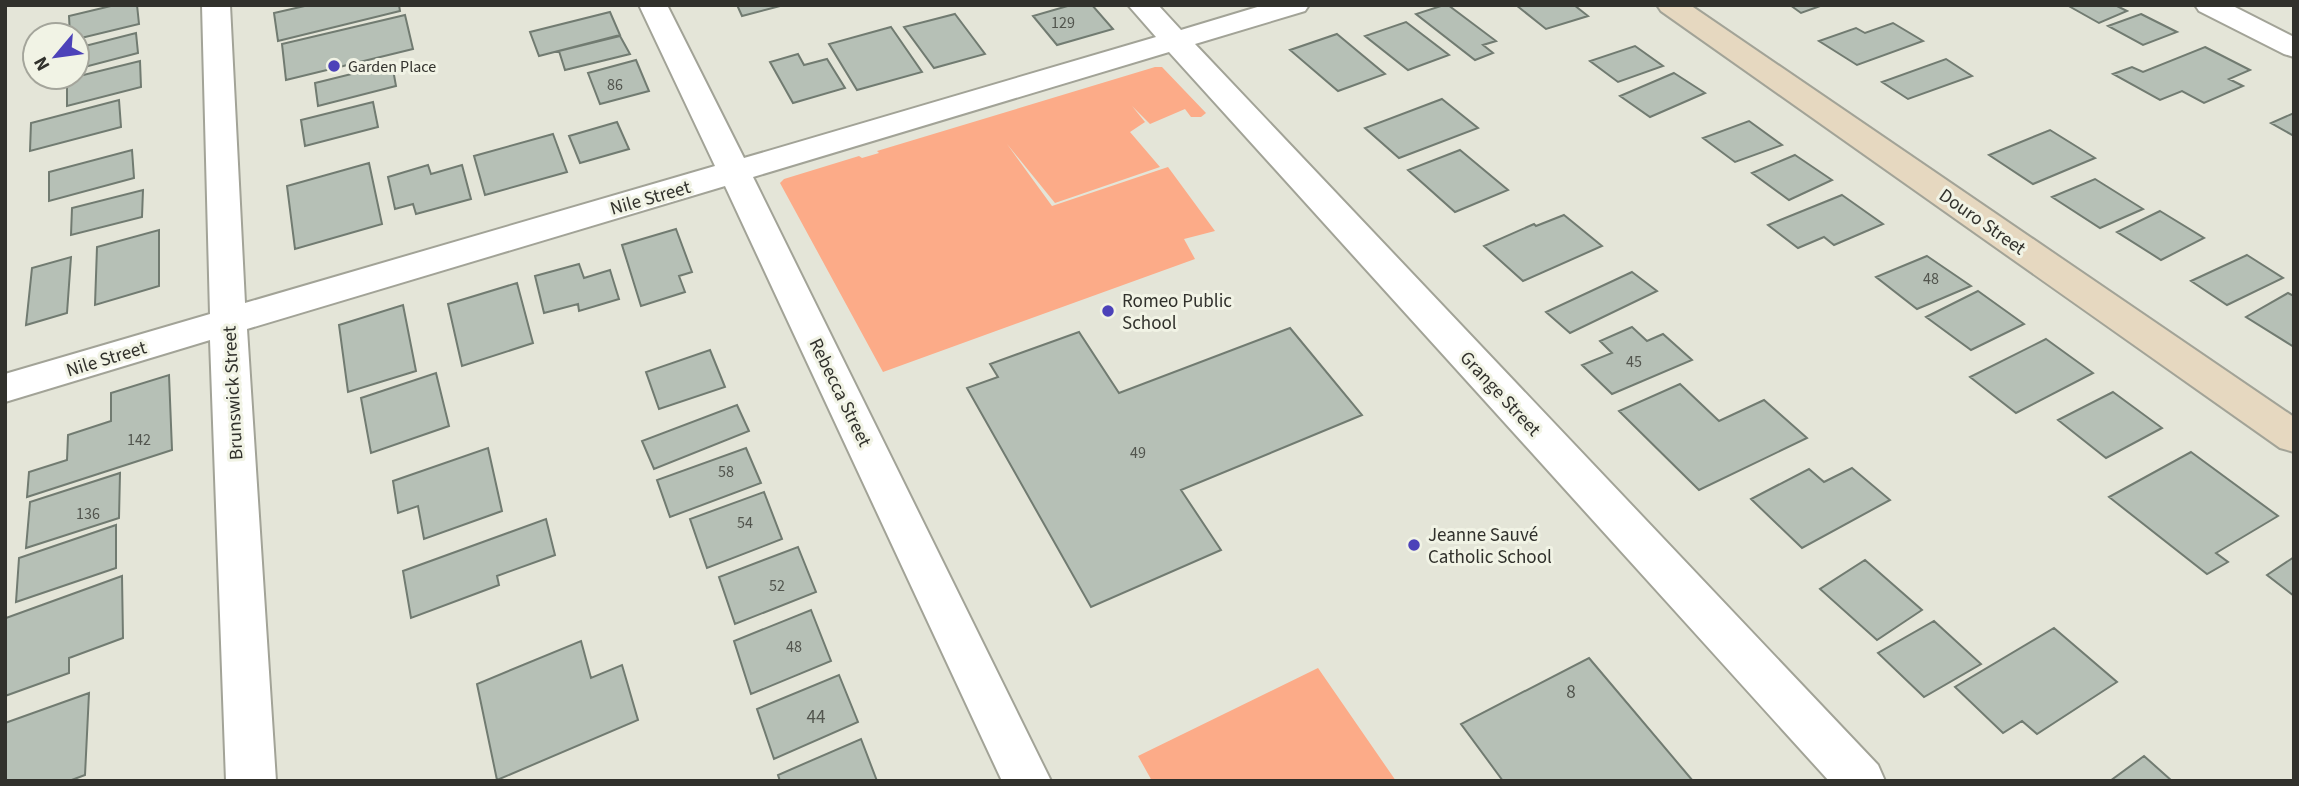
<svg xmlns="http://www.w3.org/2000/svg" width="2299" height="786" viewBox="0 0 2299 786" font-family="'Source Sans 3',sans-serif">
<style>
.green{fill:#fcab88}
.building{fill:#b6c0b6;stroke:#717b71;stroke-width:2}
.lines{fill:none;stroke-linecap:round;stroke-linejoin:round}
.street-casing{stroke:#a2a397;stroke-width:4}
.secondary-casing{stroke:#a2a397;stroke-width:4}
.street{fill:#fff;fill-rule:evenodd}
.secondary{fill:#e6d8c0;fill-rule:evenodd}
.poi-dot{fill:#4c42b9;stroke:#f1f3e5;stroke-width:2.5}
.labels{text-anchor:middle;stroke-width:6;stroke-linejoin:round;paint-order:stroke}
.number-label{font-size:16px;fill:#52554e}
.far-poi-label{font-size:16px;fill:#31312c;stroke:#f1f3e5;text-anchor:start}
.street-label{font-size:19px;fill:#31312c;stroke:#f1f3e5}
.poi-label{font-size:19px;fill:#31312c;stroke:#f1f3e5;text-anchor:start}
.near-number-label{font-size:19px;fill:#52554e}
</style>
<rect width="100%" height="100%" fill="#e4e5d8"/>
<path class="green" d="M1155 67H1162L1206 113 1201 117H1191L1185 109 1150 124 1132 106 1145 122 1130 132 1160 167 1055 203 1007 144 1052 206 1168 167 1215 231 1184 239 1195 259 883 372 780 183 784 179 859 156 862 158 879 153 877 151Z
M1318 668 1396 781H1152L1138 756Z"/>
<path class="building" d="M115 5H137L139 24 77 39V35H70L69 16Z
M309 5H399L400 11 278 41 274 13Z
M737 5H784L742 16Z
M1071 5H1092L1113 29 1057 45 1033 16Z
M1444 5H1448L1496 41 1483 45 1493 53 1475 60 1416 14Z
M1516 5H1574L1588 16 1546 29Z
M1790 5H1823L1801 13Z
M2067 5H2115L2127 11 2099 23Z
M610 12 620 35 539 56 530 32Z
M955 14 985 54 934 68 904 27Z
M2141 14 2177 32 2143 45 2108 26Z
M405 15 413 49 286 80 282 44Z
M1406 22 1449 55 1408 70 1365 36Z
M1893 23 1923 41 1857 65 1819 41 1856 28 1865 33Z
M891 27 922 72 857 90 829 44Z
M136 33 138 53 77 69V48Z
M1337 34 1385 74 1338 91 1290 50Z
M620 36 630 54 565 70 559 51Z
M1635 46 1663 66 1618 82 1590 61Z
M2205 47 2250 70 2229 79 2243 86 2204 103 2182 91 2160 100 2113 74 2132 67 2143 72Z
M798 54 804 65 827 59 845 88 793 103 770 62Z
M1946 59 1972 76 1908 99 1882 82Z
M636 60 649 91 600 104 588 73Z
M140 61 141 87 67 106V79Z
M392 64 396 86 318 106 315 83Z
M1674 73 1705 93 1650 117 1620 96Z
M1442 99 1478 128 1399 158 1365 128Z
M119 100 121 127 30 151 31 123Z
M373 102 378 127 305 146 301 120Z
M2294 113V136L2271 123Z
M1749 121 1782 145 1735 162 1703 138Z
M617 122 629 149 580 163 569 136Z
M2050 130 2095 158 2033 184 1989 155Z
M553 134 567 172 485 195 474 156Z
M132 150 134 178 49 201V172Z
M1460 150 1508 190 1455 212 1408 170Z
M1795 155 1832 180 1789 200 1752 173Z
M369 163 382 224 295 249 287 186Z
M428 165 431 174 462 165 471 199 416 214 413 204 395 209 388 177Z
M2095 179 2143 209 2100 228 2052 197Z
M143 190 142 217 71 235 72 208Z
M1842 195 1883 224 1834 245 1824 237 1798 248 1768 225Z
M2160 211 2204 238 2161 260 2117 232Z
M1564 215 1602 246 1523 281 1484 246 1534 224 1536 226Z
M676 229 692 272 679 276 685 292 641 306 622 245Z
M159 230V286L95 305 97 247Z
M2247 255 2283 278 2227 305 2191 281Z
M1927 256 1971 286 1917 309 1876 277Z
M71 257 67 313 26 325 32 268Z
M579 264 584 278 610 270 619 299 579 311 578 304 544 313 535 276Z
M1632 272 1657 291 1570 333 1546 312Z
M517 283 533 343 462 366 448 304Z
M1978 291 2024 324 1971 350 1926 317Z
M2288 293 2294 296V347L2246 317Z
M403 305 416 371 348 392 339 325Z
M1632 327 1647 341 1663 334 1692 360 1612 394 1582 365 1612 353 1600 341Z
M1290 328 1362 415 1181 490 1221 550 1091 607 967 388 998 377 990 364 1079 332 1119 393Z
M2046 339 2093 373 2016 413 1970 377Z
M710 350 725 387 659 409 646 372Z
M436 373 449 426 371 453 361 398Z
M169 375 172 450 27 497 29 472 67 460 68 435 111 421V393Z
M1680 384 1719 421 1764 400 1807 438 1699 490 1619 411Z
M2113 392 2162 428 2106 458 2058 420Z
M737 405 749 431 654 469 642 441Z
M488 448 502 511 424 539 418 506 398 513 393 481Z
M746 448 761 483 670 517 657 480Z
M2191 452 2278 516 2216 553 2228 562 2207 574 2109 497Z
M1852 468 1890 500 1802 548 1751 499 1809 469 1824 482Z
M120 473 119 518 26 548 30 502Z
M764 492 782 539 707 568 690 519Z
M546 519 555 555 497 576 499 585 411 618 403 571Z
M116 525V568L16 602 19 558Z
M798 547 816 592 735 624 719 577Z
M2294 557V596L2267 575Z
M1865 560 1922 610 1877 640 1820 589Z
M122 576 123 638 69 658V673L5 696 6 618Z
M811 610 831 661 751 694 734 641Z
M1934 621 1981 664 1924 697 1878 653Z
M2054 628 2117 682 2037 734 2022 721 2003 733 1955 687Z
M581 641 591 678 622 665 638 720 497 780 477 684Z
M1589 658 1693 781H1503L1461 724Z
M839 675 858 722 774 759 757 709Z
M89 693 85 775 69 781H5V723Z
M861 739 877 781H780L778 775Z
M2144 756 2172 781H2110Z"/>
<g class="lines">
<defs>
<path id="street" d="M202 5H230L245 303 715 166 639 5H667L744 158 1156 37 1128 5H1158L1181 30 1264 5H1309L1305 11 1195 44 1878 765 1885 781H1829L1169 52 753 177 1051 781H1002L725 186 247 329 276 781H226L210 340 5 402V374L210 314Z
M2195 5H2231L2294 37V57L2284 54 2199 11Z"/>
<path id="secondary" d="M1657 5H1690L2294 417V452L2280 448 1661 11Z"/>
</defs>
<use href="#street" class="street-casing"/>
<use href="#secondary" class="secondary-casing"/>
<use href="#street" class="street"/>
<use href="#secondary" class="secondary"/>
</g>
<g class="poi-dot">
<circle cx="334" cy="66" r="7"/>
<circle cx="1108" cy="311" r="7"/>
<circle cx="1414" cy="545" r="7"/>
</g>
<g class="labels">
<g class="number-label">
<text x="1063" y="28">129</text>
<text x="615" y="90">86</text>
<text x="1931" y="284">48</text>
<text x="1634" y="367">45</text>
<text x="139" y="445">142</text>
<text x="1138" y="458">49</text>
<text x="726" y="477">58</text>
<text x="88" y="519">136</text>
<text x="745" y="528">54</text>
<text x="777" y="591">52</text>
<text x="794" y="652">48</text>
</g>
<g class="far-poi-label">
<text x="348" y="72">Garden Place</text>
</g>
<g class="street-label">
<text transform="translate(650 197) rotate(-16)" y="7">Nile Street</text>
<text transform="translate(1983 221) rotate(35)" y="7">Douro Street</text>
<text transform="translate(106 358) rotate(-17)" y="7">Nile Street</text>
<text transform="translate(841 392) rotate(64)" y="7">Rebecca Street</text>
<text transform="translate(232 393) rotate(-93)" y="7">Brunswick Street</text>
<text transform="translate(1501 393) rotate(47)" y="7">Grange Street</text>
</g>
<g class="poi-label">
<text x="1122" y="307">Romeo Public<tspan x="1122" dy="22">School</tspan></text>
<text x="1428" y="541">Jeanne Sauvé<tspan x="1428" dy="22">Catholic School</tspan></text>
</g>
<g class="near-number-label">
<text x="1571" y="698">8</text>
<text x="816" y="723">44</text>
</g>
</g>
<rect width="2299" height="786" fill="none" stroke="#31312c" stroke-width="14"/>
<g transform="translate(56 56) rotate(241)"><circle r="33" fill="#f1f3e5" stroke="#a4a59b" stroke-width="2"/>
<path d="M0-5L12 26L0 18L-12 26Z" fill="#4c42b9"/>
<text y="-10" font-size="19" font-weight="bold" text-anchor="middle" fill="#31312c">N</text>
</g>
</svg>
